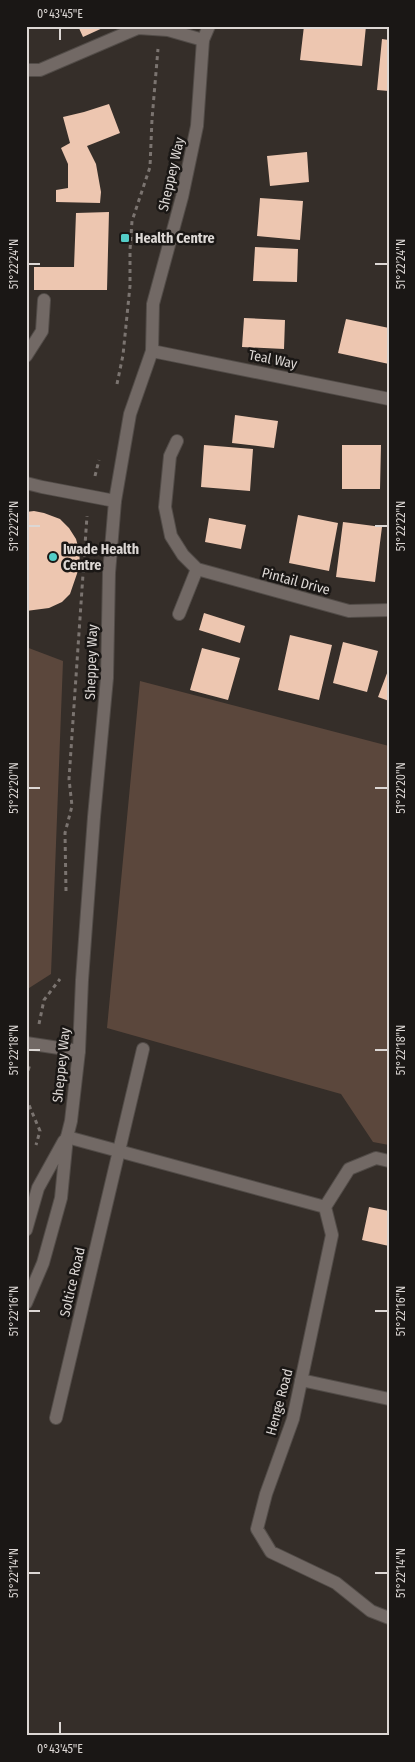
<svg xmlns="http://www.w3.org/2000/svg" width="415" height="1762" viewBox="0 0 415 1762" font-family="'Fira Sans Condensed',sans-serif">
<style>
.green{fill:#5b473c}
.building{fill:#edc6b0}
.lines{fill:none;stroke-linecap:round;stroke-linejoin:round}
.minor-casing{stroke:#524c48;stroke-width:14}
.tertiary-casing{stroke:#524c48;stroke-width:14}
.path{stroke:#7b7470;stroke-width:3;stroke-dasharray:4 4;stroke-linecap:butt}
.minor{stroke:#726965;stroke-width:12}
.tertiary{stroke:#726965;stroke-width:12}
.ticks{fill:none;stroke:#dcd7d4;stroke-width:2}
.poi-dot{fill:#54cdc7;stroke:#1a1715;stroke-width:2}
.labels{text-anchor:middle;stroke-width:5;stroke-linejoin:round;paint-order:stroke}
.street-label{font-size:14px;fill:#dcd7d4;stroke:#1a1715}
.poi-label{font-size:14px;font-weight:bold;fill:#dcd7d4;stroke:#1a1715;text-anchor:start}
.neatline{fill:none;stroke:#dcd7d4;stroke-width:2}
.ticks-label{font-size:12px;text-anchor:middle;fill:#dcd7d4}
</style>
<rect width="100%" height="100%" fill="#352e29"/>
<path class="green" d="M26 647 63 661 51 974 26 990Z
M140 681 389 746V1145L373 1142 341 1094 107 1028Z"/>
<path class="building" d="M78 26H107L83 37Z
M304 26H366L362 66 300 60Z
M382 39 389 40V91L377 90Z
M109 104 120 133 87 146 96 164 101 192 100 203 56 202V190L68 188V164L61 148 70 143 63 117 84 112Z
M307 152 309 182 270 186 267 156Z
M260 198 303 201 300 240 257 236Z
M109 212 107 290H34V267H74L76 213Z
M255 247 298 249 297 282 253 281Z
M244 318 285 320 284 349 242 347Z
M346 319 389 328V364L338 353Z
M235 415 278 421 274 448 232 443Z
M204 445 253 449 250 491 201 487Z
M342 445H381L380 489H342Z
M34 511 44 513 60 519 69 528 76 539 79 550 80 565 70 594 62 602 49 608 26 611V512Z
M298 515 338 523 329 571 289 563Z
M209 518 246 525 241 549 205 542Z
M343 522 382 527 375 582 336 577Z
M204 613 245 626 240 643 199 630Z
M290 635 332 645 319 700 278 690Z
M343 642 378 651 367 692 333 683Z
M202 648 240 658 228 700 190 690Z
M389 668V701L378 697Z
M369 1207 389 1211V1246L362 1240Z"/>
<g class="lines">
<defs>
<path id="minor" d="M26 70H40L138 28 168 30 203 40
M152 351 389 399
M26 356 42 331 44 300
M177 441 170 456 165 507 171 536 183 555 197 569 179 614
M26 483 42 487 115 501
M197 569 349 611 389 610
M26 1043 79 1051
M67 1137 325 1207
M389 1161 376 1158 349 1169 325 1207 332 1235 293 1419 266 1494 257 1529 271 1552 336 1583 371 1611 389 1618
M301 1380 389 1399
M56 1418 143 1049"/>
<path id="tertiary" d="M26 1230 38 1188 64 1141
M26 1303 43 1263 61 1198 67 1137 71 1121 79 1051 82 980 94 817 107 678 109 573 115 501 130 414 152 351 153 304 182 197 197 126 203 40 209 26"/>
</defs>
<use href="#minor" class="minor-casing"/>
<use href="#tertiary" class="tertiary-casing"/>
<path class="path" d="M117 384 123 355 130 286V250L132 221 150 167 152 119 158 49
M95 476 99 460
M66 891 65 833 72 806 69 779 87 516
M39 1024 44 1000 60 979
M26 1078 30 1064
M26 1098 40 1131 36 1145"/>
<use href="#minor" class="minor"/>
<use href="#tertiary" class="tertiary"/>
</g>
<path class="ticks" d="M60 28V40M28 264H40M375 264H388M28 526H40M375 526H388M28 788H40M375 788H388M28 1050H40M375 1050H388M28 1311H40M375 1311H388M28 1573H40M375 1573H388M60 1722V1734"/>
<g class="poi-dot">
<rect x="120" y="233" width="10" height="10" rx="2.5"/>
<circle cx="53" cy="557" r="5"/>
</g>
<g class="labels">
<g class="street-label">
<text transform="translate(171 174) rotate(-77)" y="5">Sheppey Way</text>
<text transform="translate(273 359) rotate(11)" y="5">Teal Way</text>
<text transform="translate(296 581) rotate(15)" y="5">Pintail Drive</text>
<text transform="translate(91 662) rotate(-88)" y="5">Sheppey Way</text>
<text transform="translate(61 1065) rotate(-84)" y="5">Sheppey Way</text>
<text transform="translate(72 1282) rotate(-77)" y="5">Soltice Road</text>
<text transform="translate(279 1402) rotate(-75)" y="5">Henge Road</text>
</g>
<g class="poi-label">
<text x="135" y="243">Health Centre</text>
<text x="63" y="554">Iwade Health<tspan x="63" dy="16">Centre</tspan></text>
</g>
</g>
<rect width="415" height="1762" fill="none" stroke="#1a1715" stroke-width="55"/>
<rect x="28" y="28" width="360" height="1706" class="neatline"/>
<g class="ticks-label">
<text x="60" y="18">0°43'45"E</text>
<text transform="translate(14 264) rotate(-90)" y="4">51°22'24"N</text>
<text transform="translate(401 264) rotate(-90)" y="4">51°22'24"N</text>
<text transform="translate(14 526) rotate(-90)" y="4">51°22'22"N</text>
<text transform="translate(401 526) rotate(-90)" y="4">51°22'22"N</text>
<text transform="translate(14 788) rotate(-90)" y="4">51°22'20"N</text>
<text transform="translate(401 788) rotate(-90)" y="4">51°22'20"N</text>
<text transform="translate(14 1050) rotate(-90)" y="4">51°22'18"N</text>
<text transform="translate(401 1050) rotate(-90)" y="4">51°22'18"N</text>
<text transform="translate(14 1311) rotate(-90)" y="4">51°22'16"N</text>
<text transform="translate(401 1311) rotate(-90)" y="4">51°22'16"N</text>
<text transform="translate(14 1573) rotate(-90)" y="4">51°22'14"N</text>
<text transform="translate(401 1573) rotate(-90)" y="4">51°22'14"N</text>
<text x="60" y="1753">0°43'45"E</text>
</g>
</svg>
